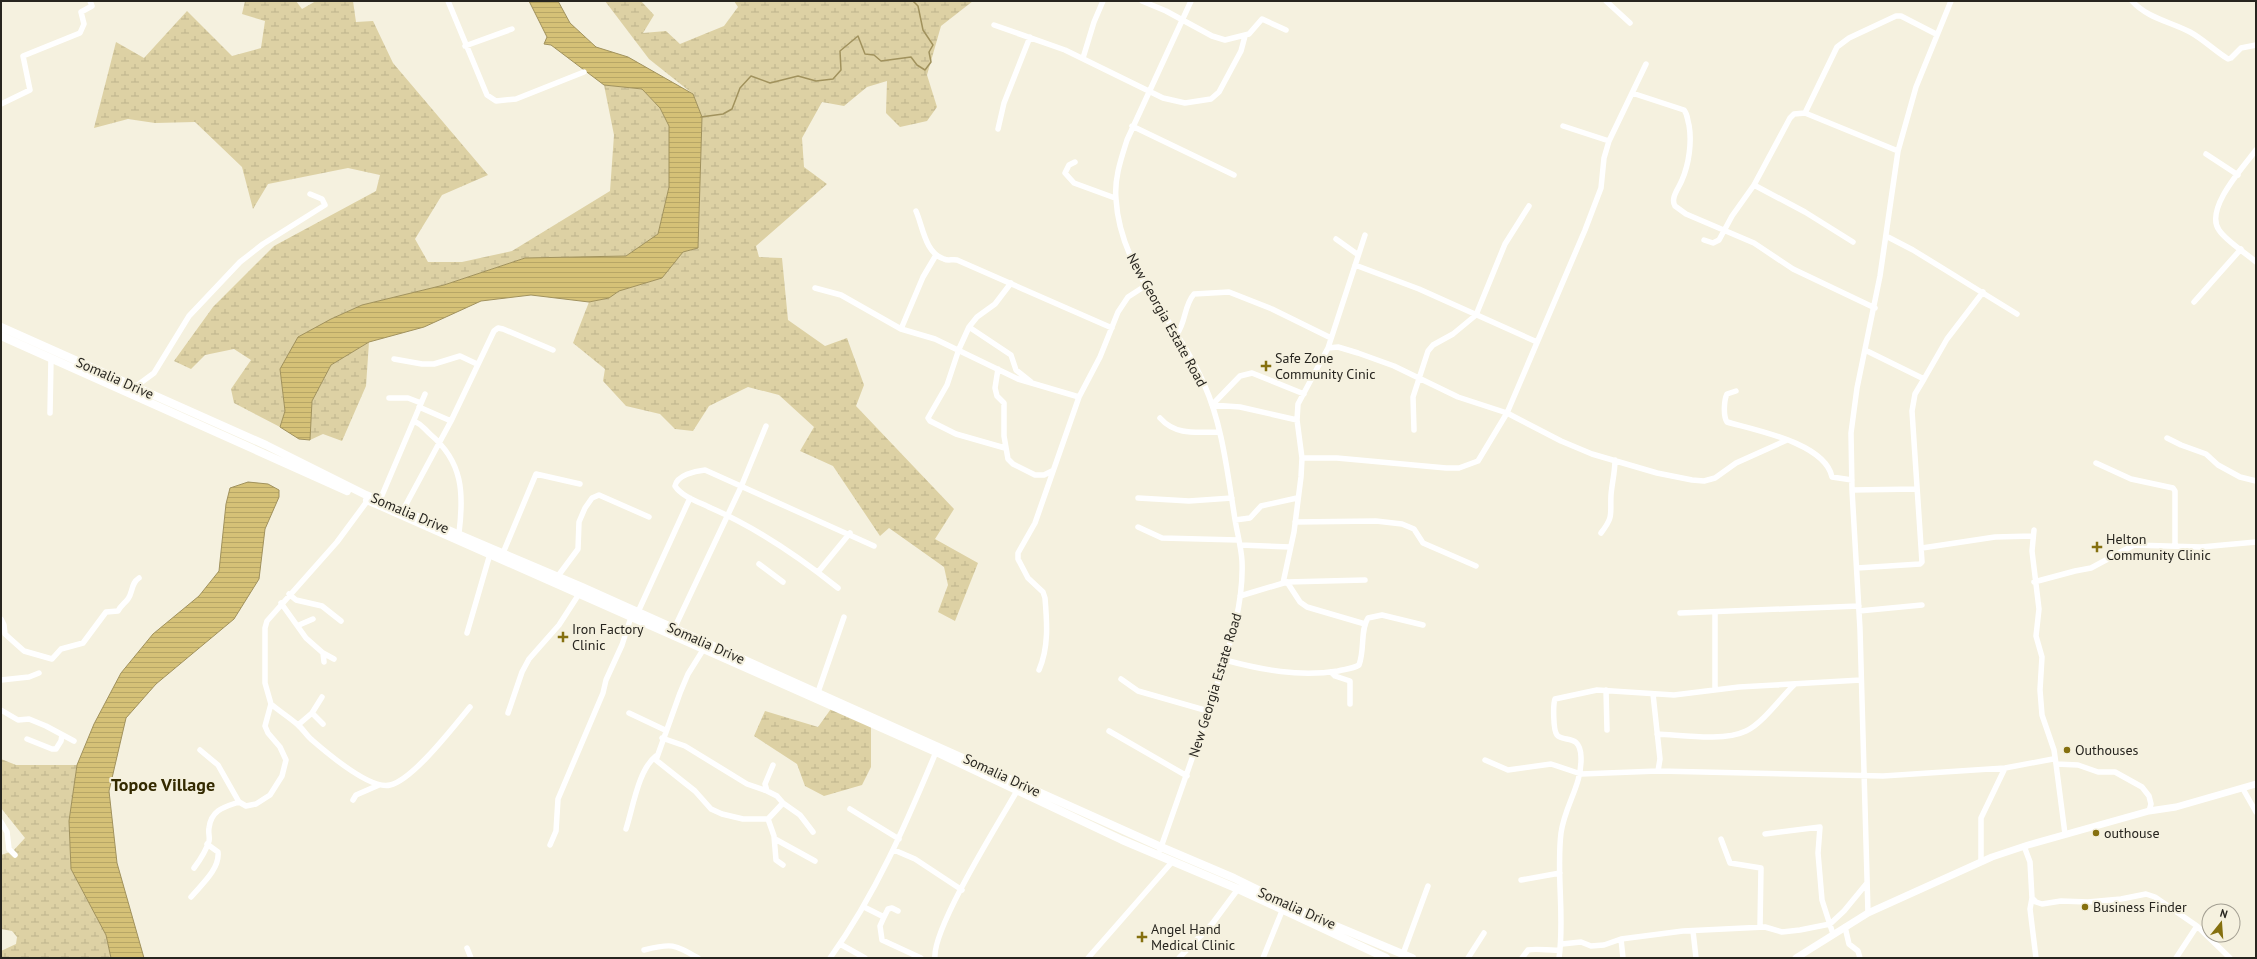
<svg xmlns="http://www.w3.org/2000/svg" width="2257" height="959" viewBox="0 0 2257 959" font-family="'PT Sans',sans-serif">
<style>
.wetland{fill:url(#wetland-marsh)}
.water{fill:url(#water-rules);stroke:#a1925d}
.lines{fill:none;stroke-linecap:round;stroke-linejoin:round}
.stream{stroke:#a1925d;stroke-width:1.5}
.minor{stroke:#fff;stroke-width:5.5}
.tertiary{stroke:#fff;stroke-width:7}
.primary{stroke:#fff;stroke-width:8}
.poi-dot{fill:#85700f;stroke:#f5f1df;stroke-width:1.5}
.labels{text-anchor:middle;stroke-width:4;stroke-linejoin:round;paint-order:stroke}
.street-label{font-size:14px;fill:#27251f;stroke:#f5f1df}
.poi-label{font-size:14px;fill:#27251f;stroke:#f5f1df;text-anchor:start}
.district-label{font-size:18px;font-weight:bold;fill:#342a00;stroke:#f5f1df}
</style>
<defs>
<pattern id="wetland-marsh" width="20" height="14" patternUnits="userSpaceOnUse"><rect width="20" height="14" fill="#ddd1a4"/><path d="M1 5h8M5 5V1M11 12h8M15 12V8" fill="none" stroke="#beb38d"/></pattern>
<pattern id="water-rules" width="6" height="5" patternUnits="userSpaceOnUse"><rect width="6" height="5" fill="#d5c177"/><path d="M0 2.5h6" fill="none" stroke="#b7a666"/></pattern>
</defs>
<rect width="100%" height="100%" fill="#f5f1df"/>
<path class="wetland" d="M245 1H296L302 9 316 1H353L356 22 373 21 393 63 488 175 442 195 415 239 428 262H462L512 251 610 191 614 135 604 85 642 89 660 108 669 126V187L658 234 626 256 525 258 444 285 362 305 331 319 280 369 285 411 280 427 234 403 231 389 251 360 234 349 205 355 191 369 174 361 213 307 274 246 376 191 380 175 348 168 268 184 253 209 242 167 195 122 155 123 128 119 94 128 116 42 144 58 187 11 232 56 261 48 265 21 242 14Z
M605 1H641L654 15 643 33 666 31 680 44 724 26 738 7 734 1H973L941 26 927 75 937 107 927 121 900 127 886 113 887 81 867 87 844 106 822 102 802 138 804 167 827 184 756 246 759 257 782 258 788 320 825 346 847 338 864 385 856 406 954 509 935 539 978 563 955 621 938 612 948 585 944 567 889 528 880 536 833 466 800 451 814 427 779 395 748 387 709 406 693 431 675 429 660 414 626 406 603 381 605 369 573 343 589 302 609 298 619 291 662 278 683 252 698 248 702 117 693 94 649 59Z
M369 342 366 386 342 441 323 434 310 440 312 401 331 365Z
M833 706 871 723V767L862 785 824 796 805 786 797 764 754 736 765 711 818 727Z
M1 759 16 765H77L69 821 71 869 106 935 111 958H1V951L16 944 17 937 12 931 1 929V855L13 851 25 838 1 808Z"/>
<path class="water" d="M529 1H558L570 23 596 47 628 57 693 94 702 117 698 248 683 252 662 278 619 291 609 298 589 302 531 295 481 301 424 327 369 342 331 365 312 401 310 440 299 439 280 427 285 411 280 369 298 337 331 319 362 305 444 285 525 258 626 256 658 234 669 187V126L660 108 642 89 604 85 551 45 544 44 547 37Z
M248 482 268 484 279 490V497L265 529 259 579 234 619 156 684 126 718 109 791 117 863 144 958H111L106 935 71 869 69 821 77 765 94 724 121 673 153 634 199 596 219 571 226 504 230 488Z"/>
<g class="lines">
<path class="stream" d="M701 117 723 114 732 109 740 88 751 76 770 83 798 76 816 81 833 79 841 70 840 51 858 36 865 54 874 55 881 61 911 57 917 65 925 70 931 62 929 52 933 45 923 30 918 6 913 1"/>
<path class="minor" d="M448 1 487 95 496 101 516 99 584 72
M1142 1 1166 11 1212 36 1225 40 1249 34 1262 19 1286 30
M1606 1 1630 23
M2132 1C2147 18 2171 22 2190 32 2203 39 2215 51 2228 59L2231 58 2241 48 2256 45
M994 25 1065 50 1163 98 1185 103 1211 99 1219 92 1241 51 1245 36
M465 46 512 29
M1083 58 1094 22 1103 1
M1632 93 1684 110C1688 115 1687 119 1689 125 1692 142 1689 164 1682 180 1679 188 1670 198 1675 206L1686 214 1754 243 1793 269 1875 308
M1 104 30 90 23 56 80 33 84 24 81 12 92 6 90 1
M1805 113 1837 47 1849 38 1896 16H1901L1936 34
M1132 126 1234 175
M1563 126 1609 141
M998 129 1004 103 1030 37
M2256 150C2244 166 2204 209 2219 230 2226 241 2246 253 2256 262
M2206 154 2238 175
M1075 162 1069 165 1065 173 1074 183 1115 198
M1754 185 1805 212 1853 242
M916 211C923 227 925 253 944 259 948 261 952 259 957 260L1112 328
M1886 236 1913 250 2017 314
M1336 239 1357 254
M1704 240 1713 243 1719 240 1732 216 1754 185 1790 118 1794 114 1805 113 1898 151
M1355 265 1419 289 1537 342
M815 288 841 295 901 329 935 339 1018 379 1079 397
M2194 302 2241 249
M969 327 1011 355 1016 370 1031 382
M901 329 923 277 936 255
M1177 334C1186 322 1184 305 1194 294L1229 292 1272 309 1331 338
M1328 348 1338 347 1358 353 1394 366 1458 397 1507 413 1561 441 1592 454 1657 473 1692 480 1704 481 1715 478 1736 463 1787 440
M1865 350 1924 379 1947 339 1983 292
M394 359 422 364H434L460 356 477 364
M998 369 995 388 997 396 1004 403V436L1008 459 1013 464 1035 475H1044L1052 471
M135 387 154 373 189 316 240 262 263 244 325 205 322 199 310 194
M1736 391 1727 394C1724 400 1723 416 1727 422 1755 430 1825 443 1832 477L1852 480
M389 398H408L421 403
M1212 405 1240 376 1252 373 1304 394
M1212 405 1240 407 1297 420
M419 407 451 421
M50 413 51 359
M1160 418C1176 436 1197 432 1219 432
M414 421C423 425 424 429 430 434 463 462 464 493 459 533
M1414 430 1413 397 1428 351 1433 345 1453 334 1476 315 1505 244 1529 206
M2167 438 2181 445 2206 454 2218 465 2240 477 2256 481
M1005 448 956 434 930 421 928 418 947 385 959 349 969 327 977 317 995 304 1011 283
M1302 458H1337L1446 468H1459L1478 461 1507 413 1585 230 1601 188 1604 158 1609 141 1646 64
M2096 463 2131 479 2173 488 2175 491V546
M1852 490 1917 489
M1138 498 1189 501 1232 498
M380 500 425 394
M403 510 451 421 494 331 498 328 503 329 553 350
M1235 520 1250 518 1261 506 1297 498
M1295 522 1376 521 1402 524 1414 529 1423 543 1476 566
M1138 527 1162 538 1238 540
M2034 530 2032 551 2039 609 2036 636 2042 657 2040 690 2042 715 2054 750 2056 764 2078 765 2098 772H2115L2142 787 2149 796 2151 804 2149 811
M1601 533C1614 516 1610 515 1611 495 1612 483 1615 472 1615 460
M1240 545 1290 547
M1922 548 1995 537 2033 536
M503 553 536 474 580 484
M759 564 783 582
M1857 568 1920 564 1922 562 1912 411 1915 394 1924 379
M818 572 850 533
M558 576 578 549 579 522 585 508 592 498 599 495 649 517
M1287 582 1300 602 1307 607 1365 624
M2034 582 2075 571 2091 568 2134 545 2201 547 2256 542
M1283 583 1294 532 1301 477 1302 458 1297 420 1298 404 1328 348 1365 235
M838 588C798 556 757 528 711 508 699 502 682 497 675 486 677 475 695 471 705 470L874 546
M289 594 296 600 322 606 341 621
M1240 596 1287 582 1365 580
M281 603 306 638 323 653 324 662
M1859 611 1922 605
M638 612 690 498
M1680 613 1859 606
M1715 613V690
M1 619 4 625 5 634 24 651 52 659 61 649 83 643 106 612 118 611C121 605 124 604 128 599 133 592 131 583 139 578
M299 625 313 619
M674 629 741 487 766 426
M467 633 490 554
M703 650 688 674 680 693 656 760 695 791 711 809 722 814 743 819H768L783 803 800 815 813 832
M323 653 334 659
M1225 660C1262 670 1299 677 1338 671 1345 669 1352 669 1359 665 1365 649 1360 630 1368 618L1382 615 1423 625
M1039 670C1049 647 1047 622 1045 598L1043 592 1028 578 1018 559V553L1035 523 1079 397 1100 357 1118 312 1128 297 1145 286
M1331 672 1335 676 1350 681V704
M1121 679 1138 691 1208 711
M1 680 29 677 39 673
M1606 690 1607 730
M818 692 844 617
M1653 694 1660 759 1658 771
M271 704C279 711 289 717 298 725 303 729 307 736 312 740 327 753 370 790 390 785 413 780 454 726 470 707
M1 710 18 720 29 719 46 726 74 741
M312 713 323 724
M508 713 522 672 529 659 559 625 579 594
M629 713 665 730
M298 725 312 713 322 697
M1109 731 1187 776
M1657 734C1682 735 1723 742 1746 731 1763 723 1781 697 1795 684
M662 738 685 746 747 784 767 791
M27 739 52 749H56L61 741 62 735
M200 750 218 765 239 802 246 806 256 804 270 795 282 776 286 760 280 747 268 733 265 726 271 704 265 683V628L267 621 337 542 368 500
M1485 760 1508 770 1551 764 1581 774 1658 771 1883 776 2005 768 2053 759
M2056 764 2065 834
M773 765 765 784 767 791 777 796 783 803
M2243 789 2256 812
M353 800 356 795 379 785
M850 809 899 839
M768 819 774 836 776 860 783 865
M1 822 7 832 9 849 15 855
M626 829C633 808 638 770 656 756
M1765 834 1820 827 1818 853 1822 900 1833 934
M775 839 815 861
M1721 839 1730 863 1761 868 1760 927
M550 845 556 831 558 799 603 693 606 680 622 645 632 614
M2024 846 2030 862 2032 898 2036 902 2042 904 2061 901 2088 902 2121 899 2146 894 2155 897 2197 926 2230 958
M894 850 915 859 962 890
M1160 850C1178 799 1196 748 1213 697 1227 653 1244 608 1242 561 1241 545 1236 529 1234 513 1227 470 1222 424 1204 384 1177 321 1120 271 1116 199 1114 179 1121 159 1127 140L1191 1
M1981 862V818L2005 768
M194 868C200 860 206 851 209 841 210 837 208 833 209 828 211 810 224 807 239 802
M1521 880 1560 873
M191 897C201 885 220 869 218 852L207 844
M2032 898 2030 909 2036 958
M864 907 884 917 888 909 892 908 898 911
M1868 913 1860 629 1852 490 1851 433 1857 388 1880 276 1898 151 1916 87 1951 1
M884 917 880 926 882 940 921 958
M1845 927 1849 944 1858 951 1860 958
M1693 931 1696 958
M1621 939 1623 958
M840 944 865 958
M1562 944 1581 942 1591 946 1604 945 1621 939 1683 931 1765 927 1782 932 1800 930 1830 924 1844 911 1867 883
M467 948 471 958
M644 950C672 943 674 944 698 958
M1403 954 1428 886
M830 958C876 894 906 824 936 752
M935 958C932 929 999 822 1017 791
M1088 958 1172 862
M1179 958 1212 924 1238 889
M1263 958 1282 911
M1468 958 1484 933
M1522 958 1528 950C1538 948 1550 951 1560 950
M1559 958C1565 917 1556 874 1561 833 1565 804 1582 786 1581 757 1580 733 1564 743 1557 735 1553 730 1553 704 1555 699L1597 690 1674 695 1739 687 1861 680
M2176 958 2197 926"/>
<path class="tertiary" d="M1796 958 1868 913 1992 857 2028 845 2149 811 2176 807 2256 784"/>
<path class="primary" d="M1 327 266 445 366 495 582 587 1161 847 1234 878 1307 914 1412 958
M1 336 347 491
M367 500 936 752 1122 840 1238 889 1386 958"/>
</g>
<g class="poi-dot">
<path d="M1264 360h4v4h4v4h-4v4h-4v-4h-4v-4h4z"/>
<path d="M2095 541h4v4h4v4h-4v4h-4v-4h-4v-4h4z"/>
<path d="M561 631h4v4h4v4h-4v4h-4v-4h-4v-4h4z"/>
<circle cx="2067" cy="750" r="4"/>
<circle cx="2096" cy="833" r="4"/>
<circle cx="2085" cy="907" r="4"/>
<path d="M1140 931h4v4h4v4h-4v4h-4v-4h-4v-4h4z"/>
</g>
<g class="labels">
<g class="street-label">
<text transform="translate(1167 320) rotate(61)" y="5">New Georgia Estate Road</text>
<text transform="translate(115 378) rotate(24)" y="5">Somalia Drive</text>
<text transform="translate(410 513) rotate(23)" y="5">Somalia Drive</text>
<text transform="translate(706 643) rotate(24)" y="5">Somalia Drive</text>
<text transform="translate(1215 685) rotate(-73)" y="5">New Georgia Estate Road</text>
<text transform="translate(1002 775) rotate(25)" y="5">Somalia Drive</text>
<text transform="translate(1297 908) rotate(24)" y="5">Somalia Drive</text>
</g>
<g class="poi-label">
<text x="1275" y="363">Safe Zone<tspan x="1275" dy="16">Community Cinic</tspan></text>
<text x="2106" y="544">Helton<tspan x="2106" dy="16">Community Clinic</tspan></text>
<text x="572" y="634">Iron Factory<tspan x="572" dy="16">Clinic</tspan></text>
<text x="2075" y="755">Outhouses</text>
<text x="2104" y="838">outhouse</text>
<text x="2093" y="912">Business Finder</text>
<text x="1151" y="934">Angel Hand<tspan x="1151" dy="16">Medical Clinic</tspan></text>
</g>
<g class="district-label">
<text x="163" y="791">Topoe Village</text>
</g>
</g>
<rect width="2257" height="959" fill="none" stroke="#27251f" stroke-width="4"/>
<g transform="translate(2221 923) rotate(17)"><circle r="19" fill="#f5f1df" stroke="#a39f92"/>
<path d="M0-3L7 15L0 10L-7 15Z" fill="#85700f"/>
<text y="-6" font-size="11" font-weight="bold" text-anchor="middle" fill="#27251f">N</text>
</g>
</svg>
